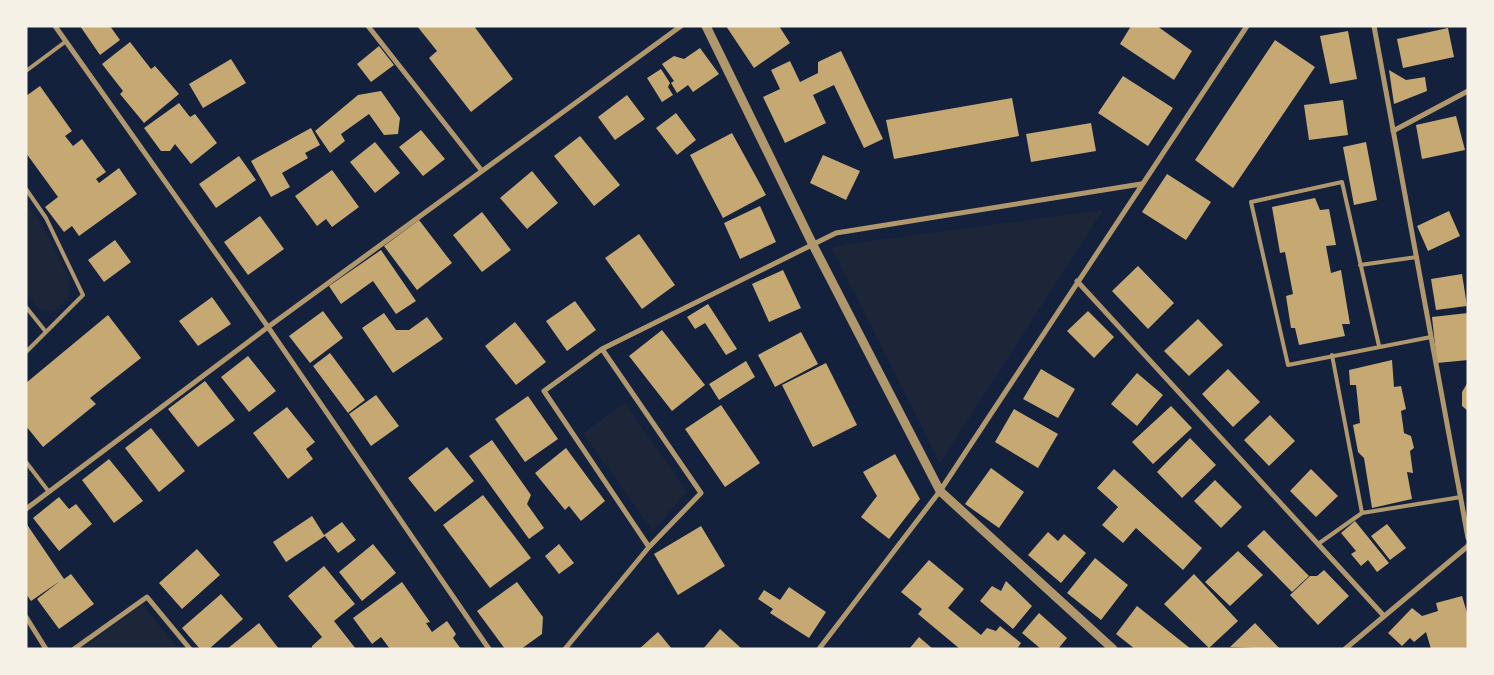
<svg xmlns="http://www.w3.org/2000/svg" width="1494" height="675" viewBox="0 0 1494 675" font-family="'Source Serif 4',serif">
<style>
.green{fill:#1d2539}
.building{fill:#c6a872}
.lines{fill:none;stroke-linecap:round;stroke-linejoin:round}
.service{stroke:#b1986c;stroke-width:4}
.minor{stroke:#b1986c;stroke-width:5}
.tertiary{stroke:#b1986c;stroke-width:9}
</style>
<rect width="100%" height="100%" fill="#14213d"/>
<path class="green" d="M26 202 46 232 69 278V297L54 312 39 309 26 293Z
M1103 210 940 463 832 248 847 244Z
M625 403 687 492 653 531 583 433Z
M142 605 179 649H82Z"/>
<path class="building" d="M80 26H110L120 40 100 55Z
M417 26H474L513 79 471 112 429 58 437 51Z
M726 26H779L790 43 754 68Z
M1131 26H1157L1192 51 1174 80 1120 44Z
M1448 28 1454 57 1403 68 1397 39Z
M1348 31 1357 79 1330 84 1320 36Z
M1275 40 1315 67 1233 188 1195 160Z
M130 42 151 69 155 66 179 94 144 123 120 94 123 91 102 64Z
M379 46 394 65 371 82 357 64Z
M700 48 719 74 693 92 688 85 677 93 671 83 674 81 662 64 674 56 684 59Z
M841 51 883 139 864 148 834 85 813 95 826 123 785 143 763 97 780 89 771 70 790 61 800 82 818 73V62Z
M231 59 246 83 203 108 189 84Z
M661 69 670 83 668 87 673 95 662 102 647 78Z
M1389 70 1406 80 1425 77 1427 91 1394 104Z
M1123 76 1173 108 1148 146 1098 113Z
M40 86 72 131 65 136 73 146 82 139 106 172 96 179 99 183 119 168 137 194 79 236 72 226 64 232 45 207 58 197 26 153V96Z
M381 91 400 118 398 134 384 135 369 114 341 134 345 141 330 153 315 131 358 95Z
M627 95 645 119 615 140 598 117Z
M1012 98 1019 136 894 159 886 120Z
M1343 100 1348 135 1309 140 1304 105Z
M179 103 190 117 195 114 217 143 191 164 175 144 170 151H161L144 128Z
M676 113 696 140 677 155 656 128Z
M1456 116 1465 150 1422 159 1416 125Z
M1091 123 1096 151 1031 162 1026 134Z
M311 128 320 145 305 153 308 158 282 173 290 187 271 197 251 161Z
M421 130 445 159 423 176 399 147Z
M732 133 766 195 723 218 690 155Z
M580 136 620 185 594 206 554 156Z
M375 142 400 173 375 193 350 162Z
M1366 142 1377 200 1354 205 1343 147Z
M823 155 860 171 846 200 810 183Z
M239 156 256 180 216 208 199 184Z
M332 170 359 207 332 227 326 219 317 226 295 196Z
M532 171 558 203 527 229 500 198Z
M1167 174 1211 202 1186 240 1142 212Z
M1315 198 1320 210 1329 209 1336 245 1326 246 1331 273 1341 270 1350 324H1342L1345 336 1299 345 1295 328H1291L1286 296 1293 294 1285 252 1280 253 1272 207Z
M760 206 776 242 740 259 724 223Z
M1449 211 1460 236 1428 251 1417 226Z
M482 212 511 250 482 272 453 235Z
M260 216 284 249 248 275 224 242Z
M419 220 452 263 417 290 384 246Z
M639 234 675 285 642 309 605 258Z
M115 240 131 262 104 282 88 260Z
M381 250 416 301 396 314 373 281 341 304 329 286Z
M1138 266 1174 303 1148 329 1112 291Z
M783 270 801 308 769 322 752 284Z
M1462 274 1467 306 1436 310 1431 279Z
M212 297 231 324 198 346 179 321Z
M575 301 596 330 567 351 546 321Z
M708 304 737 349 726 355 705 323 695 329 687 317Z
M323 311 343 338 310 363 289 336Z
M1088 311 1114 337 1094 358 1067 331Z
M384 313 396 330H409L427 317 443 339 393 373 362 328Z
M1468 313V360L1437 363 1432 317Z
M108 315 141 358 90 398 96 404 43 447 26 426V383Z
M1198 319 1223 345 1189 376 1164 351Z
M515 322 546 362 516 385 485 346Z
M662 330 705 385 672 411 629 356Z
M801 332 818 364 775 387 758 355Z
M330 353 365 400 348 413 313 366Z
M248 356 276 391 249 412 221 377Z
M1392 360 1394 387 1401 386 1406 409 1401 411 1404 433 1411 436 1414 448 1410 451 1413 473 1407 472 1412 499 1372 508 1364 458 1358 452 1353 425 1360 423 1356 385H1350L1349 370Z
M746 361 755 377 719 400 709 384Z
M826 363 857 425 813 447 782 385Z
M1041 369 1075 389 1058 418 1023 399Z
M1228 369 1260 402 1233 427 1202 394Z
M1137 373 1163 395 1137 426 1111 404Z
M205 381 235 420 198 447 168 409Z
M1468 382V411L1462 406V392Z
M376 395 399 426 371 446 349 414Z
M528 396 558 439 525 462 495 419Z
M721 405 760 463 725 487 685 429Z
M1171 406 1192 428 1153 464 1132 442Z
M287 407 315 442 306 449 313 459 288 479 253 433Z
M1014 409 1058 434 1038 468 995 442Z
M1270 415 1295 441 1269 466 1244 440Z
M151 428 185 471 159 492 125 448Z
M1190 438 1216 465 1182 498 1157 472Z
M492 440 531 495 527 504 544 528 529 539 469 456Z
M447 447 474 481 435 512 408 478Z
M566 448 605 501 581 521 569 506 565 510 535 473Z
M895 454 920 499 889 539 861 517 877 496 863 472Z
M109 459 143 501 114 523 82 480Z
M991 468 1024 492 999 528 965 504Z
M1114 469 1202 548 1183 570 1136 528 1123 543 1102 525 1118 507 1097 488Z
M1311 469 1338 496 1316 517 1290 491Z
M1215 480 1242 507 1221 528 1194 501Z
M483 495 531 558 490 588 443 525Z
M59 497 69 509 76 504 92 524 59 551 33 518Z
M312 516 324 535 342 522 356 540 338 553 325 536 286 562 273 542Z
M1355 521 1389 563 1377 572 1368 560 1361 566 1351 554 1356 551 1341 533Z
M26 523 64 579 71 574 94 604 59 629 37 599 60 581 31 601 26 594Z
M1387 524 1406 548 1390 560 1371 536Z
M701 526 725 566 678 595 654 554Z
M1264 530 1309 576 1292 592 1247 546Z
M1048 532 1058 541 1064 534 1086 553 1061 583 1028 555Z
M373 544 396 573 362 601 339 572Z
M559 544 574 563 559 574 545 556Z
M197 549 220 575 182 609 159 583Z
M1238 551 1263 575 1230 606 1205 582Z
M1095 558 1128 585 1101 620 1067 593Z
M929 560 964 589 948 608 981 635 987 628 996 631 1000 626 1021 643 1017 649H960L918 614 922 609 901 592Z
M324 566 355 604 334 621 356 649H312V646L322 637 288 596Z
M1324 570 1349 596 1318 625 1290 595 1310 576H1317Z
M1194 574 1238 621 1209 648 1164 604Z
M1006 581 1032 606 1013 629 980 601 992 586 1001 591Z
M402 582 430 622 426 623 432 632 447 621 456 634 453 638 461 649H390L381 637 372 644 353 618Z
M517 582 543 617 542 634 521 649H505L477 611Z
M789 587 826 612 809 638 770 613 773 609 758 599 764 590 780 600Z
M221 594 243 619 209 649H200L182 628Z
M1462 596 1468 616V648L1431 649 1426 632 1414 642 1410 638 1402 646 1388 633 1412 608 1422 616 1438 611 1436 603Z
M1137 606 1191 649H1135L1116 634Z
M1039 613 1067 638 1058 649H1041L1022 633Z
M259 623 279 649H227Z
M1255 623 1280 649 1230 647Z
M720 629 742 649H703Z
M658 632 672 649H639Z
M919 637 933 649H909Z"/>
<g class="lines">
<path class="service" d="M26 71 65 42
M26 189 46 218 83 295 46 332
M1360 265 1417 257
M26 307 46 332 26 352
M1379 346 1342 182 1251 202 1288 365 1431 337
M1332 355 1362 513 1461 497
M26 462 49 492
M1318 544 1362 513"/>
<path class="minor" d="M55 26 268 327 489 649
M368 26 482 171
M1374 26 1468 538
M1393 131 1468 91
M1077 281 1384 616
M26 509 268 327 681 26
M649 547 544 391 602 349 836 233 1141 184
M26 617 46 649
M74 649 147 597 190 649
M565 649 649 547 701 493 602 349
M819 649 940 491 1247 26
M1345 649 1468 546"/>
<path class="tertiary" d="M706 26 813 245 940 491 1113 649"/>
</g>
<rect width="1494" height="675" fill="none" stroke="#f6f1e7" stroke-width="55"/>
</svg>
